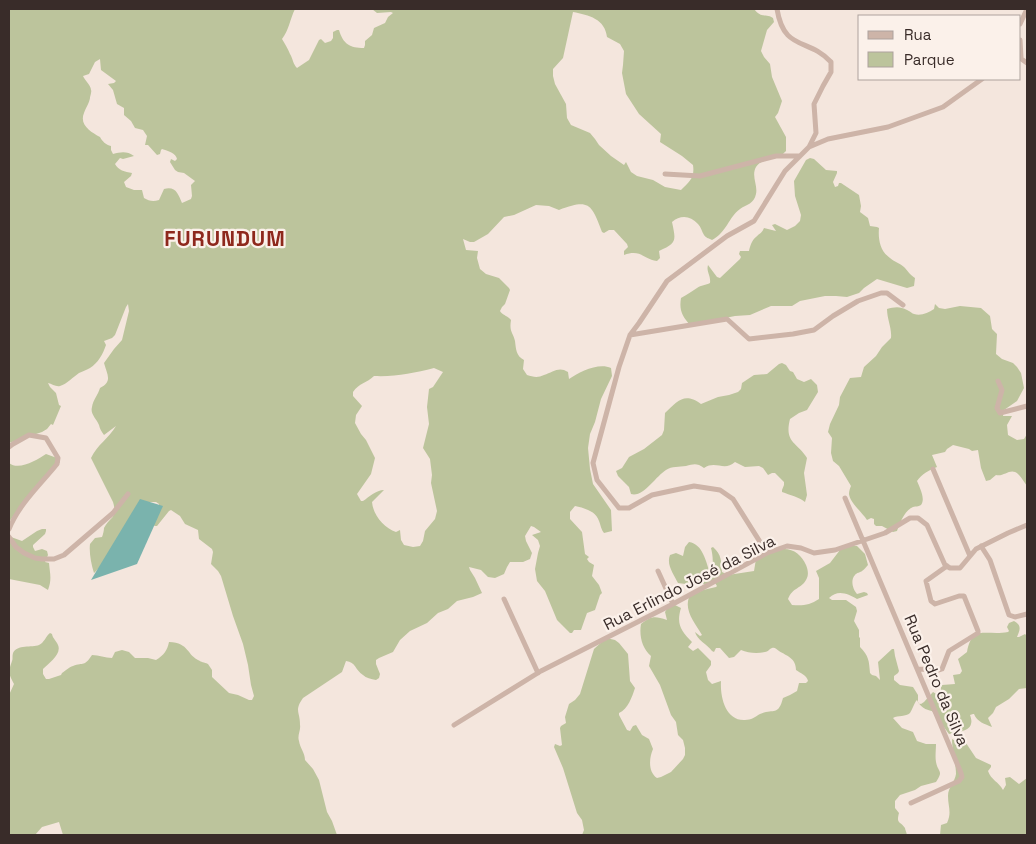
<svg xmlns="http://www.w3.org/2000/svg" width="1036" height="844" viewBox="0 0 1036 844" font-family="'Space Grotesk',sans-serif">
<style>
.green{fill:#bcc49c;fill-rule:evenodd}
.water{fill:#7ab3ad}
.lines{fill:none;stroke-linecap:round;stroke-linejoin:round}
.minor{stroke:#cdb4a8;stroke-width:5}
.labels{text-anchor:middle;stroke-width:4.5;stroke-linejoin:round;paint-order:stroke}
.street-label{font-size:16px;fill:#392c29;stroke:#fbf1ea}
.district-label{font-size:21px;font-weight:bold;letter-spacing:1px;fill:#8e281c;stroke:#fbf1ea}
</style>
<rect width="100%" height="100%" fill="#f4e6dd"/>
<path class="green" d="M9 9H295C290 19 289 30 282 39 285 44 288 49 290 54 293 59 293 64 297 68L309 60 319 40 321 39 325 43 331 41 333 38V32L337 30H339C343 44 350 48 364 48L365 45V41L372 35 374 28 385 23 388 17 393 13 391 12 377 13 372 9H754C762 19 765 13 773 18L774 22 767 30 761 51 764 57 770 64 772 77 782 101 778 113 775 117 786 137V151C785 152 782 155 780 156 773 160 761 159 756 167 751 176 758 185 756 194 754 204 747 204 740 209 728 218 727 232 712 240 708 238 706 238 704 235 702 232 701 227 698 224 690 215 680 215 672 222 676 241 677 243 659 251L660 258 657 261C643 259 641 249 624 255V251L628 247 627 244 614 230H609L604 233 602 232C591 203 589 199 559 210L549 206 536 205 514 215 504 217 488 234 474 242H470L463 239 466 250 478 251 477 258 480 269 486 274 499 278 509 288 510 290 505 304 502 307 500 311C502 315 508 316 511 320 509 332 513 332 515 341 516 349 516 356 524 360L523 369 527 375C533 377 538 378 544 375 553 372 559 366 568 372L569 379C579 372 599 362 611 368L612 376 601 399 595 422 590 434 588 448 590 469 593 484 611 510 612 531 604 533C601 529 601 526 599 521 596 511 584 508 575 506L570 512V519L582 532 585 554 589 557 587 559 589 562 594 565 592 576 599 585 602 593 600 595 595 610 587 613 581 630H574L572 633H570L557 620 545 591 537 581 535 569 538 553 540 546 538 540 532 535 541 532 534 527 531 526 525 536 526 541 532 553 530 559 523 562H510L507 567 504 574 495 578 488 577 481 570 469 567 470 570 475 578 482 593 473 597 457 601 448 609 438 613 427 623 410 631 400 640 393 652 379 658 376 660V664L380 674 379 678 376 680C371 679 366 678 363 675 355 670 356 662 346 661L342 672 303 698C294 711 300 711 300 725 301 730 297 736 299 741 300 748 305 753 305 760L313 769 319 780 327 812 332 821 337 835H63L59 822 42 827 35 835H9V695L14 684C8 672 8 673 12 661 13 659 12 656 13 653 17 644 32 648 39 645 44 643 46 636 50 633L52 634C53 639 56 640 58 645 62 654 49 663 43 669V674L46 679H49L61 675 62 673C65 671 69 667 73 666 84 662 84 667 92 655 99 655 105 658 112 658L115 652 122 650 129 652 135 658H148L156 660C164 655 167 651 169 642 190 643 186 655 200 661 201 662 207 663 208 664L212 670V677L229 693 238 695 249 700H252L254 696 251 685 248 665 243 644 233 616 221 576 218 571 211 564 213 552 212 549 199 539 198 530 185 524 180 516 171 510 169 511 157 526H155L151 524 159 507V504L156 502H148L99 568 94 573C91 564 89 552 90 544L95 538 102 537C103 535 104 530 104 528 110 516 118 519 113 502L91 458C97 445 109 438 116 426L104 435C101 431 100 429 99 425 96 418 90 414 92 407 93 400 98 395 100 388 113 382 107 374 104 363L114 349 122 340 129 311 128 304 126 307 115 335 112 338 104 341 106 345C103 354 98 363 90 368 87 370 83 371 79 373 73 377 67 384 60 386 56 387 52 384 48 383L50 387 56 393 59 405 61 406 53 425 51 424 47 429 42 432 9 443ZM573 12C589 15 605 19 607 37L620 44 624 51 623 65 622 73 626 94 639 114 661 134 660 142 682 156 693 165C695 178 689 182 681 190L665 187 653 180 637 176 631 172 626 162 624 165 611 156 599 145 595 139 590 133 571 125 567 118 566 104 555 84 553 76V69L563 58ZM100 59 101 70 116 81 114 83 108 84 113 90 117 104 124 108V115L131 121 135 128 143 130 147 136 145 145H148L157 155 160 154 161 150 162 149C168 151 176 153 177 159L175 161 171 159 170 162 175 170 178 172 184 173 195 181 191 185 192 196 191 199 182 203C178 194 176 186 164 189L159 200C153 202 149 201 144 198L142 190H134L126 187 124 182 131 176 132 173C125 172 118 170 115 164L120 158 123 159 134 156C127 151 121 152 113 154L111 150V146C106 145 102 141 100 137 91 132 79 125 84 113 86 107 89 104 90 98 90 97 92 91 91 90 91 85 85 81 83 76L89 74 95 62ZM434 368 443 372 433 387 429 389 427 407 429 424 423 448 430 459 432 475 431 483 437 511 435 519 425 531 423 541 420 546 413 547 404 545 401 540 400 530 396 532C384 528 373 515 372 502L384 490C376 490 369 497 363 501H361L357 494 371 474 375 458 366 440 361 434 355 423 356 415 362 406 353 396V392C359 383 367 383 374 376 395 377 414 373 434 368Z
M810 158 814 159 826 170 837 171V173L833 182 835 187 838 186 839 183H841L859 195 861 206 860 212 868 218 870 226 877 227 879 228C878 239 880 251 890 258 894 262 900 263 904 267 908 271 910 275 915 278L914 286 907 288 877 279 864 288 859 293 847 297 836 296H825L800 301 792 306H771L750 315 735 316 690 325C682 316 679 310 681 298 687 295 692 291 697 288 701 285 706 285 710 283 711 275 706 272 708 265L717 277 720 278 740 259 741 257 739 254 740 251H749C750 246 752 240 756 237 760 233 762 233 764 228L776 231 772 225 775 224 787 230 795 226 800 221 801 215 795 196 794 181 806 160Z
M935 304 939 308 945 309 960 306 981 308 990 316 992 329 997 334 996 354 1002 359 1013 363 1017 367 1021 373 1024 388 1017 401 1004 410 1003 416H1012L1007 425 1008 435 1017 440 1024 439 1027 434V486C1024 482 1022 478 1019 475 1011 466 1005 477 996 475L990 480 986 481 981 468 978 450 972 451 969 449 953 445 947 449 945 452 932 455 937 467C929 470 922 474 917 481 919 486 926 499 921 505 918 507 916 506 913 507 904 511 900 523 897 531L893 532 882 526H876L874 524V519L871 518 867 520C862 512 850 503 849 494 849 491 850 488 851 486L839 466 833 461 831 453 832 438 828 432 830 424 839 405 840 397 850 378 861 377 864 367 876 356 882 347 891 338C892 328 887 319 887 309 894 307 900 306 907 310 908 310 913 314 914 314 921 316 928 313 934 309Z
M782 363 786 365 790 371 793 372 797 379 804 382 811 379 817 385 818 392 807 410 799 413 790 419C784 443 797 442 807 458L804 473 807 495 805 502C799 497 790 495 782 492V490L784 485V482L775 473H772L768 475 763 468 759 466 745 467 735 462C724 472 716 460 704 468 697 463 694 464 686 466 679 467 672 466 666 470 656 476 643 498 631 494L629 487 618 476 616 471 622 468 629 457 644 449 662 435 664 430 665 413C678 401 684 392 701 404L718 397 729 395 738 392 741 389 742 383 754 375 767 374 779 364Z
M46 454 57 458 60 462 22 504 9 522V463C19 471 37 460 46 454Z
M42 529H46V531L45 534 33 545V547L35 551 42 549 47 551 48 555 45 562 49 563C50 574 52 579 48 590L40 585 9 579V537H11L22 541 37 531Z
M689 542C703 544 706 562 710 573 714 566 713 556 711 548L713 547C722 555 721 561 722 572L728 575 754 571 756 559C764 556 773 550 782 549 793 548 802 555 806 565 808 570 809 575 806 580 801 589 793 587 788 599L792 605C803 606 810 605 819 599V578L816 571 830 563 840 550 850 546H857L865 554 868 565C866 567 865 569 862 571 861 572 856 573 855 575 850 580 853 590 857 594L864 592 867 593 868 595 857 599C848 594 838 589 829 598L832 600H846L856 607 857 611 854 621 859 630V637L860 638V647C869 656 869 661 870 673L872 675 876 676 880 680 878 662 892 649H894L895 656 899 671 898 673 894 676V680L900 685 913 687 918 695V703L921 704 924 702 933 692 938 695 941 694V687L942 685 955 684 953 675 960 674 962 671 958 659 967 652C972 624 986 636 1008 632L1009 631 1007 627 1009 623 1014 621C1022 625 1020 630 1017 637H1019L1025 634 1026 635 1027 637V688L1019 689 1009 699 996 707 993 713 988 718 992 727C985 724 977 722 974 714H973L970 715C971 718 972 721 971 724 969 732 955 732 949 734L932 711C926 710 920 707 917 700L916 701C914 704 912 710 910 713 906 717 898 715 893 718L902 728 913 732 917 741 926 744H936C936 749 935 757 936 762 938 773 944 770 936 782L921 786 915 790 900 795 895 801V808L899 813C896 824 900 821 905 828 905 829 907 834 907 835H582L584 830 582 820 577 813 563 768 554 747 555 744 560 746 562 745 560 728 561 726 566 723 565 717 569 704 575 700 580 694 594 649 606 638 615 640 619 643 628 654 630 681 635 688C632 697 628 709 619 713V715L627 730 630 731 633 726 636 725 642 735 649 739 653 749C649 758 648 772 657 778L661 777 671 772 683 759 685 755V748L683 740 678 735 676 722 671 715 660 685 649 666 651 656C642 648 639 636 641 624 652 616 654 616 667 620L665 612 671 603 681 608C676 624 681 631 692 642L688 647 693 651 698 648 711 661V665L706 672 708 680 712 684 721 681C720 696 725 721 745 720 751 720 755 717 760 714 773 708 778 717 783 698L790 695 797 691 799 683H806L808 681C807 675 800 673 796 670 796 658 787 656 779 651 776 649 775 647 772 648 769 649 768 652 765 652 757 654 748 653 741 650L734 657 729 658 720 648H716L714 652 712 651C707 644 697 640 695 632L700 636 702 635C695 623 684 611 689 597L703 590 716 587 717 586 715 583 693 585 678 583C674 574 666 565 670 555L676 553 683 556 685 547Z
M952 739 959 743H966L976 758 991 765V767L988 771C991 780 999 782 1003 790L1006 785 1005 778 1010 777 1019 784 1027 778V835H940L941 825 947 823C952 812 948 807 948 796 948 787 955 782 956 774 956 765 952 749 952 739Z"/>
<path class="water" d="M140 499 163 506 137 564 91 580Z"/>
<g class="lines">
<path class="minor" d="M777 9C784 52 808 37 831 62V72L823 86 814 104 816 133 809 147
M1020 24 1027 9
M1020 40 1021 58
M1020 58 1027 63
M665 174 700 176 776 156H800
M630 335 727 319 749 339 793 334 814 330 833 316 858 301 881 293H887L903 305
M998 381 1002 390 997 408 1000 413 1027 406
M9 447 13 444 29 435 46 438 58 458 57 464C41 484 19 504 9 529
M933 469 970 556
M845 498 961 773 962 777 959 781 911 803
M9 537 16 547 24 553 35 558 42 559H54L64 555 113 513 128 494
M981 546 990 560 1009 615 1015 617 1027 614
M767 553 733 499 720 490 694 486 652 495 629 508H619L597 480 593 463 619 367 630 335 639 323 667 281 727 236 754 221 785 171 809 147 828 139 888 127 943 107 982 79
M658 571 673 604
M504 599 538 673
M918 669 939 670 942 669 949 651 978 633V631L964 596H959L935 604 931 601 926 581 947 566
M454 725 541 671 673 604 767 553 787 546 801 548 814 553 835 550 885 533 910 518H918L927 525 945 565 950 568H960L976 549 1008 533 1027 525"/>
</g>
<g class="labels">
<g class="street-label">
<text transform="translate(689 582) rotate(-27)" y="6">Rua Erlindo José da Silva</text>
<text transform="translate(937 680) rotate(67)" y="6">Rua Pedro da Silva</text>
</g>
<g class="district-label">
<text x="225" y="246">FURUNDUM</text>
</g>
</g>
<rect width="1036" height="844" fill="none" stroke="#392c29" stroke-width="20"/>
<rect x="858" y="15" width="162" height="65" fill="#fbf1ea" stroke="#ada29d"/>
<rect x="868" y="31" width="25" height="8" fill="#cdb4a8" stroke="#ada29d"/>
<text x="904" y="40" font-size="15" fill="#392c29">Rua</text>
<rect x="868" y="52" width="25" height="15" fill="#bcc49c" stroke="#ada29d"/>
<text x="904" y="65" font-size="15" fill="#392c29">Parque</text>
</svg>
